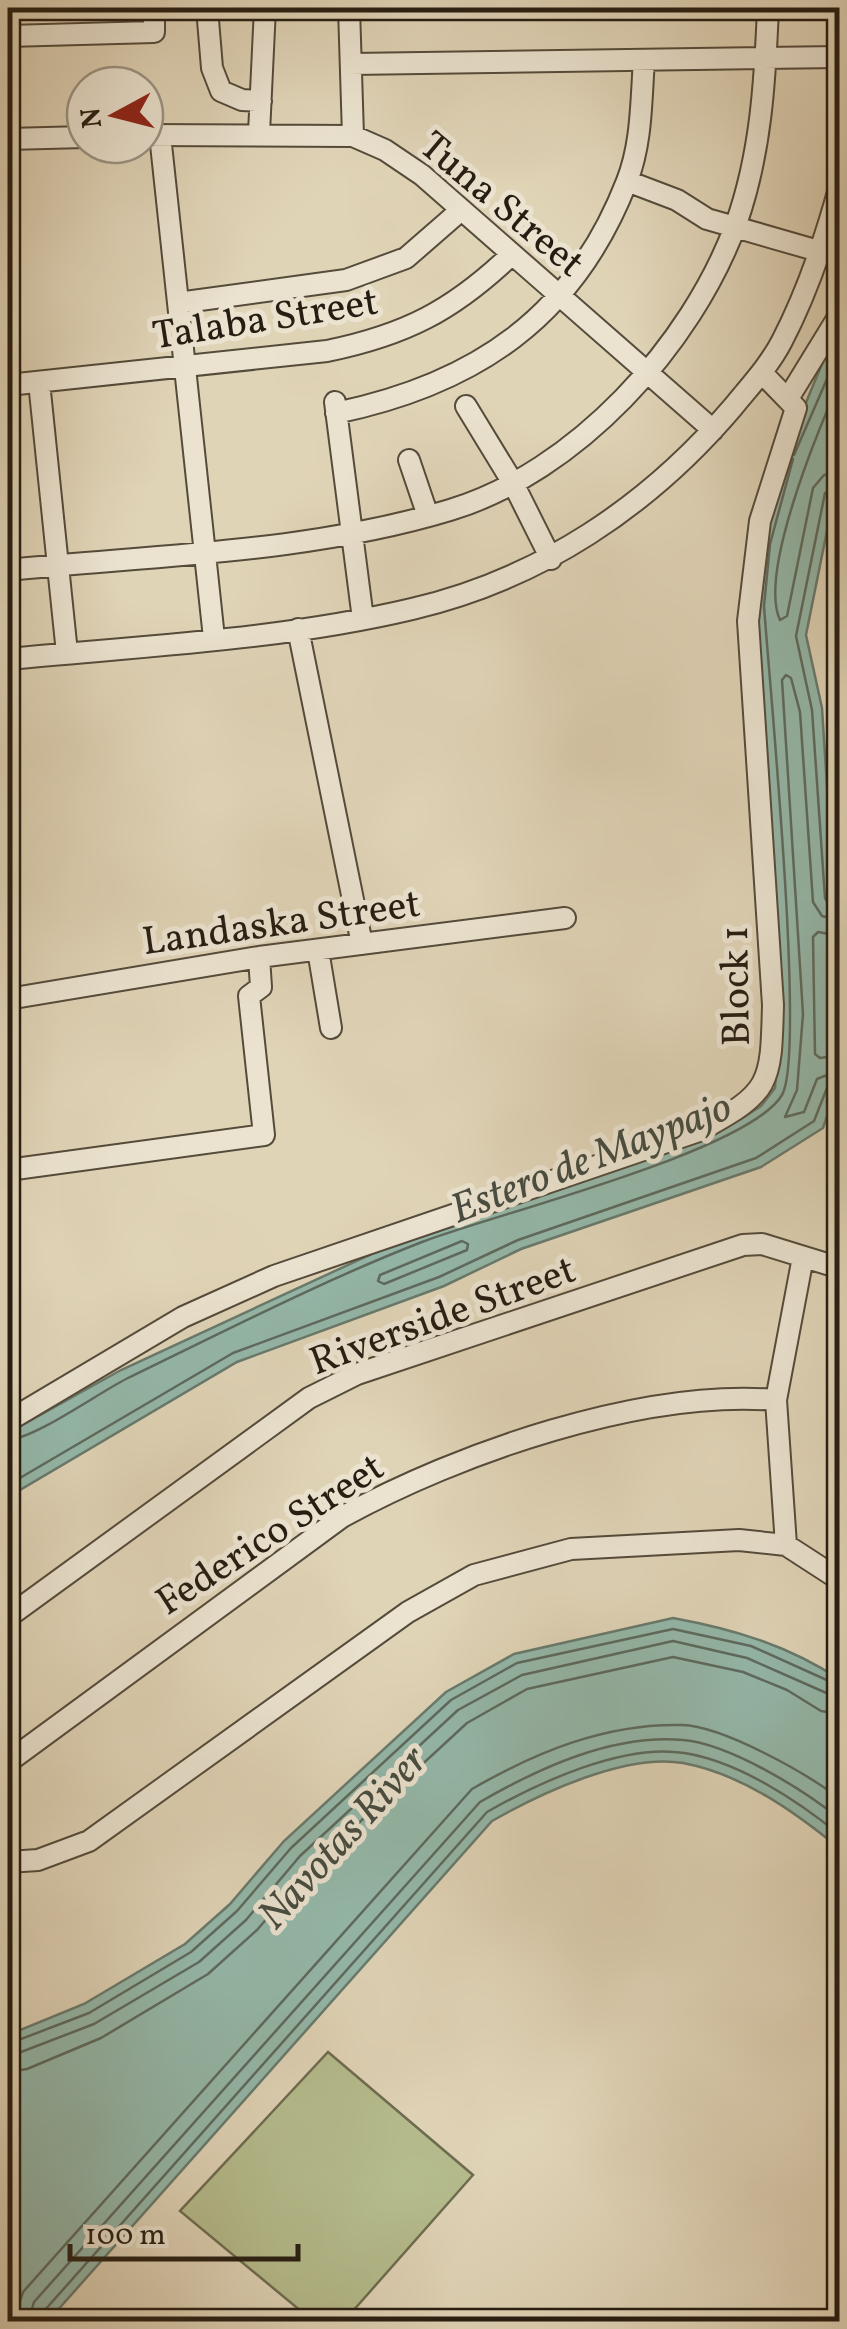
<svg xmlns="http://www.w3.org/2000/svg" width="847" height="2329" viewBox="0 0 847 2329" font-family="Vollkorn,serif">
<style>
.green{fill:#b5bc8d;stroke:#6e6c50;stroke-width:2.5}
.water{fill:#94b8aa;stroke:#687a6d;stroke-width:2.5}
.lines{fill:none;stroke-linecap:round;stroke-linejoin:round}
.shore{stroke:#5d6a5e;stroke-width:2.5}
.minor-casing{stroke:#544b3b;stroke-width:24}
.minor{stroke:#ebe3d0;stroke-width:20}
.labels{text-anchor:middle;stroke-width:10;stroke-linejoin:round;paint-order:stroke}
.street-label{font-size:40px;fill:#261d12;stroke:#ebe3d0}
.water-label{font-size:42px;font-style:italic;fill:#474c40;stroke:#ebe3d0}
</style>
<rect width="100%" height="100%" fill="#e0d4b7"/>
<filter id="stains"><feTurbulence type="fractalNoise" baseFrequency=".002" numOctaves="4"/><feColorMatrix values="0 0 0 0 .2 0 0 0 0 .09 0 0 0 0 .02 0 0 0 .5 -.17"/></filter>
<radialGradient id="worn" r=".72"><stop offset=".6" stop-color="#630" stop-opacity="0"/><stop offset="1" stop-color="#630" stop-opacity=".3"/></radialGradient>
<path class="green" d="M328 2052 473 2175 344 2321H313L180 2211Z"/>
<path class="water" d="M839 324V471L806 635 822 708 839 974V1080L823 1128 761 1167 521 1249 444 1286 237 1362 8 1497V1433L121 1370 417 1233 739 1120 761 1106 775 1088 780 1014 754 606C764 498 797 422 839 324Z
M673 1618C733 1629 787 1645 839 1679V1848C795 1812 742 1774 683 1763 626 1753 541 1793 492 1821L48 2321H8V2080L12 2074 8 2035 84 2004 185 1944 230 1904 284 1841 446 1692 514 1654Z"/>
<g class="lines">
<path class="shore" d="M840 381C819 428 758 573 780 620L787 616 813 488 824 475 840 471
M794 455 840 349
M840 484 825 493 796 636 812 710 825 898 829 906 840 908
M840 921 822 916 813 902 800 712 791 678 786 675 782 680 803 1014 797 1090 785 1117 804 1112 817 1079 840 1070
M840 936 818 932 813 937 815 1054 820 1058 840 1055
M462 1241 468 1244 467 1250 384 1284 378 1281 380 1275Z
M8 1440C36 1438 98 1393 128 1378 223 1332 324 1280 422 1242 494 1214 748 1152 782 1095 806 1054 769 679 764 606L770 544 793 459
M8 1485 233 1353 439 1277 518 1240 756 1158 814 1121 827 1088 840 1083
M8 2044 89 2013 191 1952 237 1911 291 1848 451 1700 517 1663 673 1629 751 1646 840 1686
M8 2057 94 2024 199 1962 246 1920 300 1856 458 1710 522 1675 673 1641 747 1658 840 1699
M8 2072 27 2069 101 2038 208 1974 257 1930 311 1867 467 1723 527 1689 673 1657 743 1672 787 1690 821 1711 840 1714
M13 2322 23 2292 472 1789C536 1752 606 1723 682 1725 723 1726 808 1774 840 1799
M28 2322 34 2302 480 1802C539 1768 612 1734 683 1740 730 1744 804 1790 840 1819
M41 2322 44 2311 487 1812C538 1783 623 1743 684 1753 738 1761 798 1801 840 1835"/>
<defs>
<path id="minor" d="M207 8 212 68 221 91 242 100 261 101
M349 8 353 136
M8 36 154 32V8
M351 64 840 57
M259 133 265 8
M145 135 353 136 385 150 422 175 713 430
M160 135 214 638
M8 139 85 137
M627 181 677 200 707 219 822 252
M178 303 346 280 406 258 460 211
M39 382 67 653
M8 385 327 351C405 335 452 311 510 256
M789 397 840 314
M335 402 363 619
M466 406 513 483 551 559
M336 413C475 384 574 318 627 181 642 143 641 100 644 60
M409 460 428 516
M8 570C154 555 308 553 450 510 576 472 691 346 736 224 761 154 765 81 768 8
M298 629 362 944
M8 659C142 646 281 640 412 609 540 579 648 507 733 407 750 386 769 366 782 341 808 291 825 240 840 185
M318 950 331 1028
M8 999 259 957 565 918
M8 1170 264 1135 249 996 261 987 259 957
M8 1421 183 1317 274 1276 699 1131C771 1092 771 1085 773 1005L748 621 760 521 796 408 762 373
M786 1545 776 1400 803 1257
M8 1617 309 1398 357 1374 743 1245 762 1244 840 1268
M8 1762 342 1517C458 1453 642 1389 776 1400
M8 1862 38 1860 89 1841 408 1612 474 1575 571 1549 739 1540 786 1545 840 1580"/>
</defs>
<use href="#minor" class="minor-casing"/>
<use href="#minor" class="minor"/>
</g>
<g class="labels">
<g class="street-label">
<text transform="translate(503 203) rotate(40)" y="14">Tuna Street</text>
<text transform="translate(265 317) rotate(-9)" y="14">Talaba Street</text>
<text transform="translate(281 921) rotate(-8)" y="14">Landaska Street</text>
<text transform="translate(734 986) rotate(-91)" y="14">Block 1</text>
<text transform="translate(442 1314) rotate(-20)" y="14">Riverside Street</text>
<text transform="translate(269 1533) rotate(-33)" y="14">Federico Street</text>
</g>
<g class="water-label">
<text transform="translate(590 1156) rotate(-21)" y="15">Estero de Maypajo</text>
<text transform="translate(341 1836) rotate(-48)" y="15">Navotas River</text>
</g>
</g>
<rect width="847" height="2329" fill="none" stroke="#e0d4b7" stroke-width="40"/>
<rect x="10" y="10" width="827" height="2309" fill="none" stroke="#261d12" stroke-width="5"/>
<rect x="20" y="20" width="807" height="2289" fill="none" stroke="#261d12" stroke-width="2.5"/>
<g transform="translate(115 115) rotate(263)"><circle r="48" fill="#ebe3d0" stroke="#9c9484" stroke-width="2.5"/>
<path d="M0-8L18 38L0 25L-18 38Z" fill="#8f2418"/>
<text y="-15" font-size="28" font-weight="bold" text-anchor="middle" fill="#261d12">N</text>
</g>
<path d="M70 2244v15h228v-15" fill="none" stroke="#261d12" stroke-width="5"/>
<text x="85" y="2244" font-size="30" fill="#261d12" stroke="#ebe3d0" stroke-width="8" paint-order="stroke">100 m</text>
<rect width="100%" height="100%" filter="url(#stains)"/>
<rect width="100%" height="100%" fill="url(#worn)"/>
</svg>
